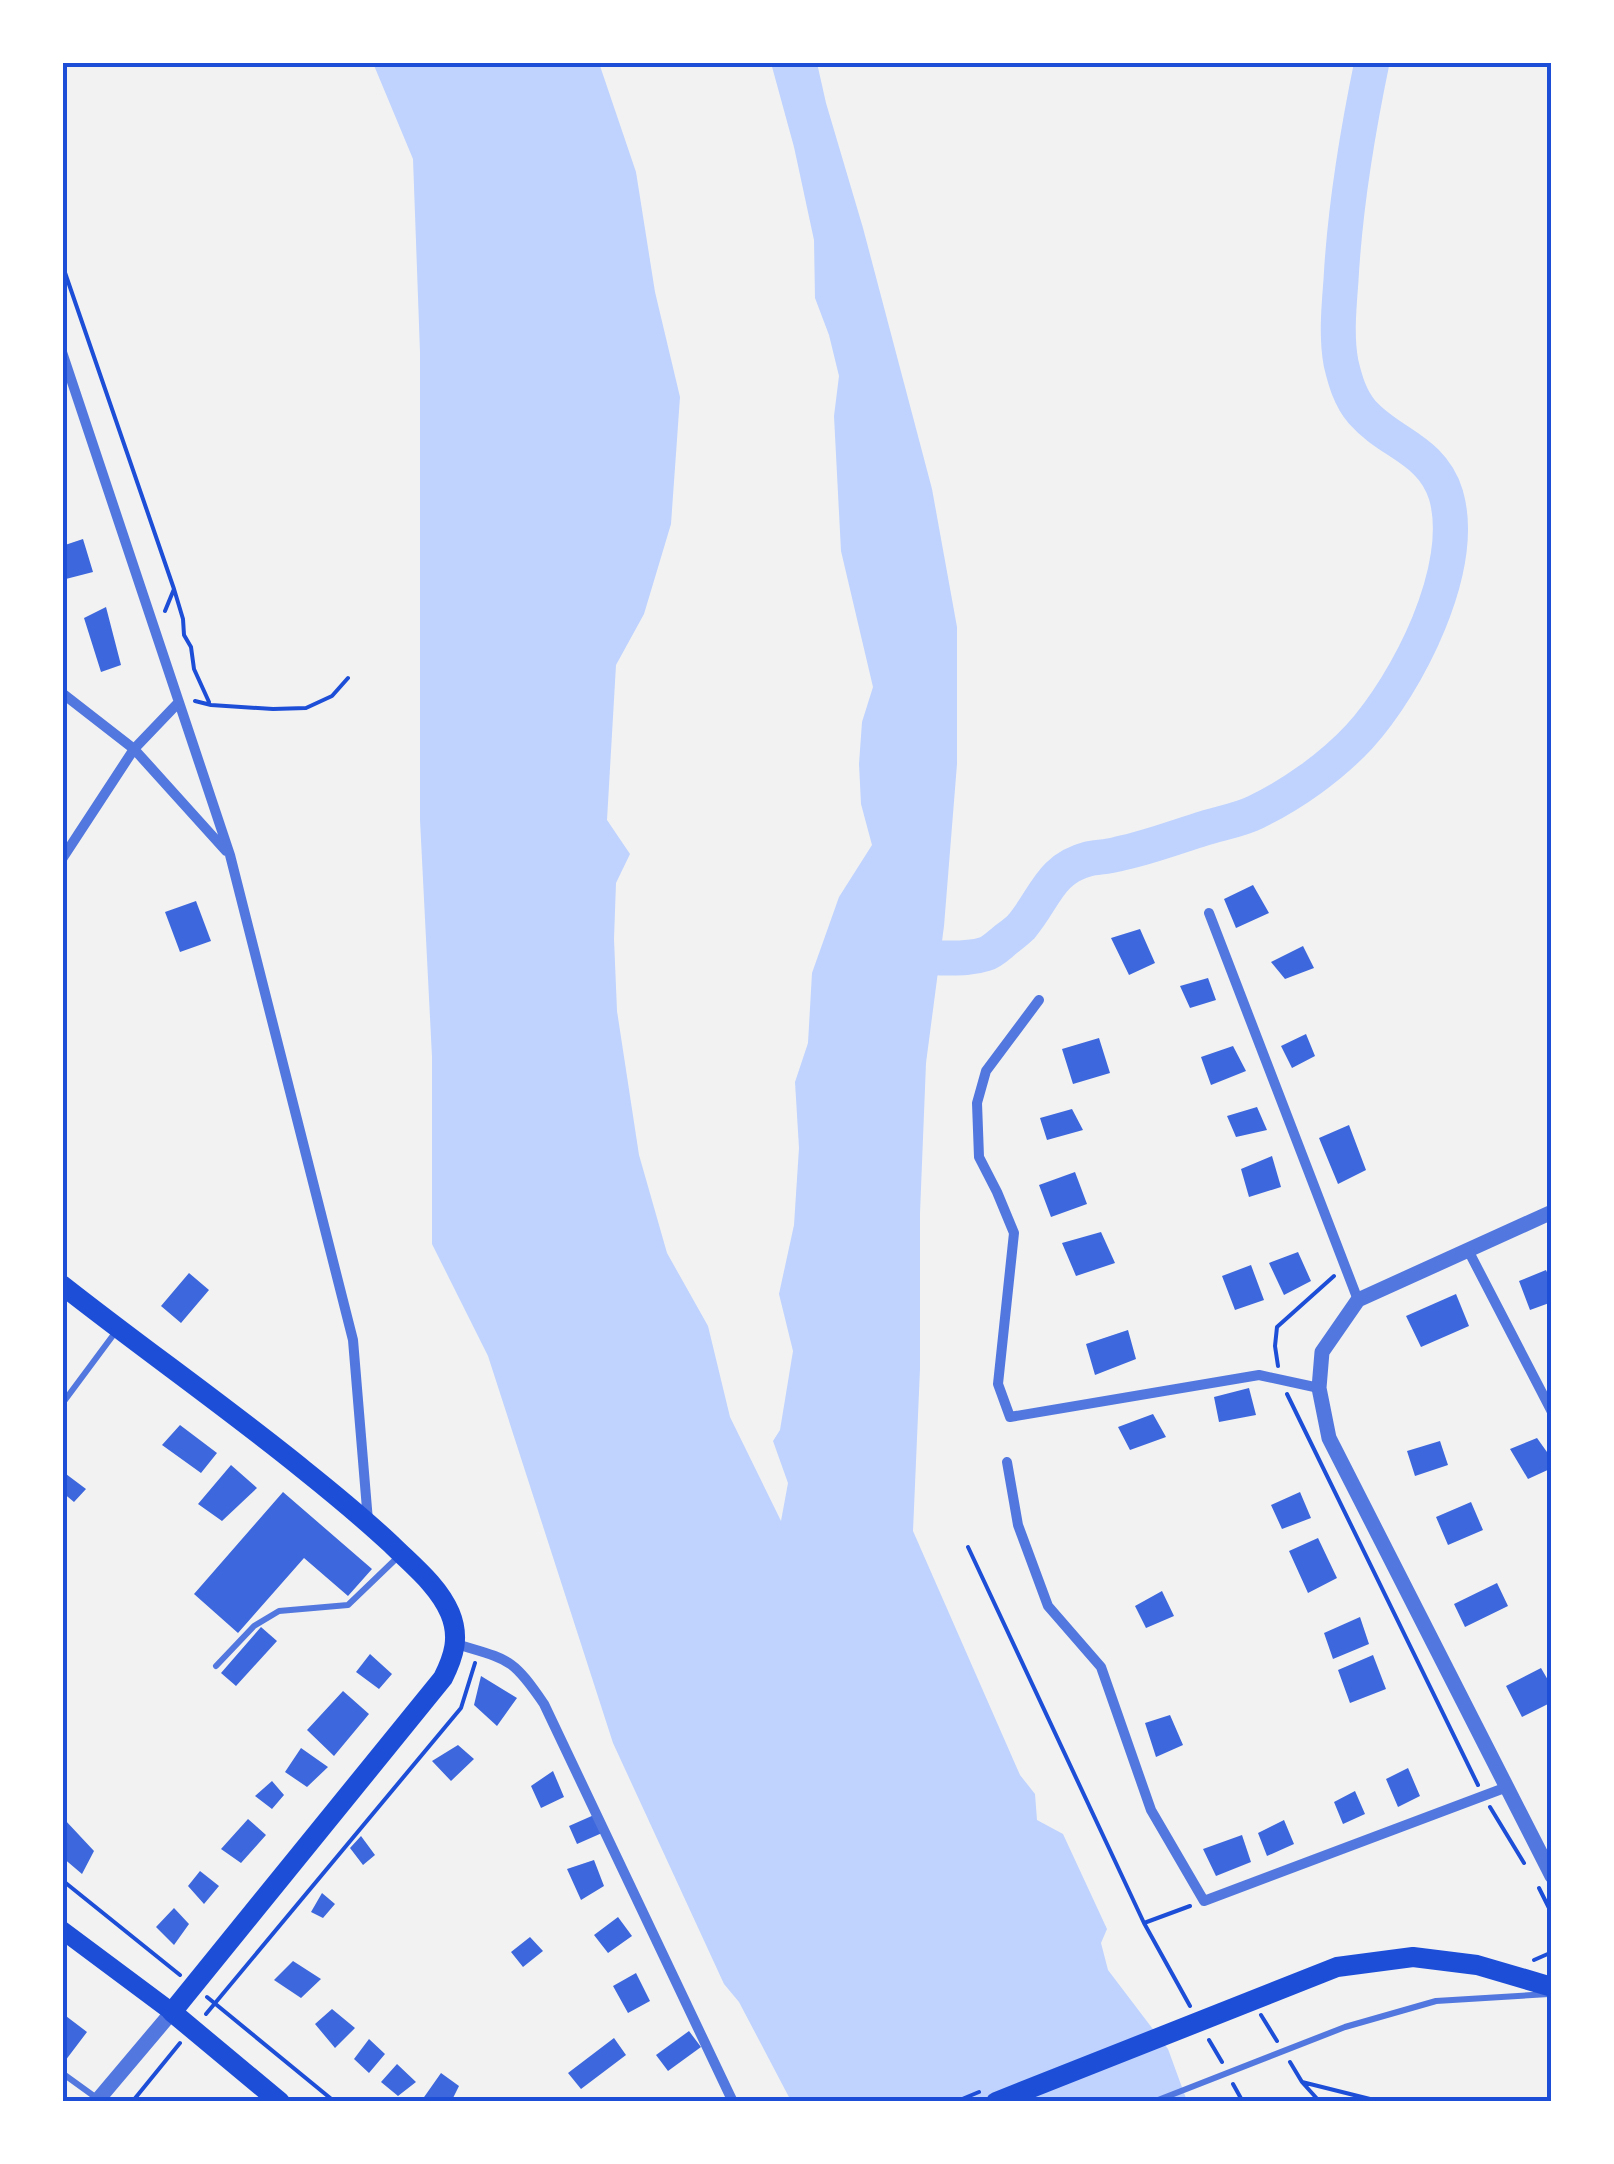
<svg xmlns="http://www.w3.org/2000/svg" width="1614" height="2164" viewBox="0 0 1614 2164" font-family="Mulish,sans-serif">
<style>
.water{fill:#bfd3fe}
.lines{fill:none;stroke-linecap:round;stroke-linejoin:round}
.river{stroke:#bfd3fe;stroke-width:35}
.building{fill:#3d67dc}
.path{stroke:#1d4ed8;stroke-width:4}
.service{stroke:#5277de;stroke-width:6}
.minor{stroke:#5277de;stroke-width:10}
.tertiary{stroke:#5277de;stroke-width:15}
.secondary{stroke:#1d4ed8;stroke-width:18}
.primary{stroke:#1d4ed8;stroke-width:20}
.neatline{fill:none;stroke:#1d4ed8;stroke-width:4}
</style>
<rect width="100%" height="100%" fill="#f2f2f2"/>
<path class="water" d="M373 63H599L636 172 655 292 680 397 671 524 644 614 616 665 607 820 630 854 616 883 614 939 617 1011 639 1155 667 1253 708 1326 730 1417 781 1521 788 1483 773 1441 780 1430 793 1351 779 1294 794 1225 799 1148 795 1082 808 1043 812 973 839 897 872 845 861 804 859 764 862 722 873 687 841 551 834 416 839 376 829 335 815 298 814 240 794 147 771 63H817L826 103 863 228 932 489 957 627V764L944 926 926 1063 920 1213V1369L913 1531 1020 1775 1035 1794 1037 1820 1063 1834 1107 1929 1101 1943 1108 1970 1168 2049 1187 2101H791L739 2002 724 1984 613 1743 488 1356 432 1244V1057L420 820V352L413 159Z"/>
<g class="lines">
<path class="river" d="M940 958C956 958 970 959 985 954 992 952 998 946 1004 941 1009 937 1016 932 1021 927 1045 899 1049 869 1088 859 1098 857 1108 857 1118 854 1148 848 1176 837 1205 828 1221 823 1240 820 1256 812 1293 794 1331 767 1359 737 1408 683 1467 568 1446 495 1432 449 1390 444 1362 412 1350 398 1345 380 1341 363 1336 336 1339 307 1341 280 1345 207 1357 134 1372 62"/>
</g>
<path class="building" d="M83 539 93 572 62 580V546Z
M106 607 121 665 101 672 84 618Z
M1253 885 1269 913 1236 928 1224 899Z
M196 901 211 941 180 952 165 912Z
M1140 929 1155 963 1129 975 1111 938Z
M1303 946 1314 968 1285 979 1271 962Z
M1208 978 1216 1000 1190 1008 1180 986Z
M1306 1034 1315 1056 1292 1068 1281 1046Z
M1099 1038 1110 1073 1073 1084 1062 1049Z
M1233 1046 1246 1071 1211 1085 1201 1057Z
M1257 1107 1267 1130 1236 1137 1227 1116Z
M1072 1109 1083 1130 1047 1140 1040 1118Z
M1349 1125 1366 1170 1338 1184 1319 1138Z
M1272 1156 1281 1187 1249 1197 1241 1169Z
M1075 1172 1087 1204 1051 1217 1039 1185Z
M1101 1232 1115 1263 1076 1276 1062 1243Z
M1298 1252 1311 1281 1284 1295 1269 1263Z
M1251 1265 1264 1300 1235 1310 1222 1276Z
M1546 1270 1552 1283V1302L1530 1310 1519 1281Z
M189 1273 209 1290 181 1323 161 1306Z
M1456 1294 1469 1326 1421 1347 1406 1316Z
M1128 1330 1136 1359 1095 1375 1086 1344Z
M1249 1388 1256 1415 1219 1422 1214 1397Z
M1153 1414 1166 1437 1130 1450 1118 1427Z
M180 1425 217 1453 201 1473 162 1445Z
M1537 1438 1552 1459V1468L1528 1479 1510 1449Z
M1440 1441 1448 1465 1415 1476 1407 1451Z
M231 1465 257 1488 222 1521 198 1504Z
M62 1471 86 1489 74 1502 62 1492Z
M283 1492 372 1569 348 1596 304 1558 238 1633 194 1594Z
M1300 1492 1311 1518 1282 1529 1271 1505Z
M1471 1502 1483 1530 1448 1545 1436 1517Z
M1318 1538 1337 1578 1308 1593 1289 1551Z
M1497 1583 1508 1606 1465 1627 1454 1604Z
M1162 1591 1174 1616 1146 1628 1135 1606Z
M1360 1617 1369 1644 1333 1659 1324 1633Z
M261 1627 277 1641 236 1686 221 1673Z
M370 1654 392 1674 379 1689 356 1672Z
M1373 1655 1386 1689 1350 1703 1338 1670Z
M1541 1668 1552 1687V1702L1522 1717 1506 1686Z
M481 1676 517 1698 497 1726 474 1705Z
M343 1691 369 1714 334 1756 307 1730Z
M1170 1715 1183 1745 1156 1757 1145 1723Z
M458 1745 474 1759 451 1781 432 1761Z
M301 1748 328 1767 307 1787 285 1772Z
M1408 1768 1420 1796 1398 1807 1386 1779Z
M553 1771 564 1797 541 1808 531 1786Z
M272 1781 284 1795 272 1809 255 1796Z
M1355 1791 1365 1814 1343 1824 1334 1802Z
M594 1815 602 1833 577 1844 569 1826Z
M248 1819 266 1835 241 1863 221 1849Z
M65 1820 94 1851 82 1874 62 1857V1826Z
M1284 1820 1294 1844 1267 1856 1258 1833Z
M1242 1835 1251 1862 1216 1876 1203 1849Z
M361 1836 375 1855 363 1865 350 1848Z
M594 1860 604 1886 581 1900 567 1869Z
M200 1871 219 1886 204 1904 188 1886Z
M322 1893 335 1904 323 1918 311 1912Z
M174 1908 189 1924 174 1945 156 1927Z
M618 1917 632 1936 608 1953 594 1935Z
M530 1937 543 1951 523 1967 511 1952Z
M293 1961 321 1979 301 1998 274 1980Z
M636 1973 650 2001 628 2013 613 1986Z
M332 2009 355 2028 335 2048 315 2024Z
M62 2013 87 2032 62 2065Z
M689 2031 701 2047 668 2071 656 2055Z
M614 2038 626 2055 581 2089 568 2073Z
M369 2039 385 2054 369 2073 354 2059Z
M397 2064 416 2082 398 2096 381 2082Z
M441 2073 459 2086 451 2102H424L422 2100Z"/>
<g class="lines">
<path class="path" d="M62 264 174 589 165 611
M174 589 183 619 184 635 191 647 194 669 209 702
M195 701 211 705 273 709 306 708 332 696 348 678
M1278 1366 1275 1346 1277 1327 1334 1276
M1287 1394 1478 1785
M968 1547 1144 1923 1190 2006
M1490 1807 1524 1863
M62 1880 180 1975
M1539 1888 1552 1914
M1144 1923 1190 1906
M1534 1960 1550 1953 1552 1950
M207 1997 335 2102
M206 2014 461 1708 475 1663
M1261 2015 1277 2041
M1209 2040 1222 2062
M1290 2062 1302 2082 1382 2102
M1302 2082 1320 2102
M1233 2084 1243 2102
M132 2102 180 2043
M955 2102 979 2092"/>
<path class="service" d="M62 1404 117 1330
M216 1666 254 1626 279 1611 348 1605 400 1555
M62 2073 98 2099
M1153 2102 1345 2027 1436 2001 1549 1994"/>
<path class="minor" d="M62 352 230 855 353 1340 368 1521
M62 693 134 749 226 851
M62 859 134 749 179 702
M1209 913 1358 1300
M1039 1000 986 1071 977 1103 979 1157 997 1192 1014 1233 998 1384 1010 1417 1259 1375 1319 1388
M1468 1250 1552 1412
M1007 1462 1018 1525 1048 1606 1101 1667 1151 1810 1204 1901 1507 1787
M456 1644C509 1660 512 1657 544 1704L733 2102"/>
<path class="tertiary" d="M1552 1212 1358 1300 1322 1352 1319 1388 1329 1438 1552 1876
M96 2102 172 2012"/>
<path class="secondary" d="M62 1930 172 2012"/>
<path class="primary" d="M62 1285C142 1348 225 1406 304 1470 334 1494 363 1518 391 1544 412 1565 438 1585 450 1613 460 1637 454 1656 443 1678L172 2012 280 2102
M996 2102 1337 1967 1413 1957 1477 1965 1552 1987"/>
</g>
<rect width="1614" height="2164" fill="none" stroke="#ffffff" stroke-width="130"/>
<rect x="65" y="65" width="1484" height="2034" class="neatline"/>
</svg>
